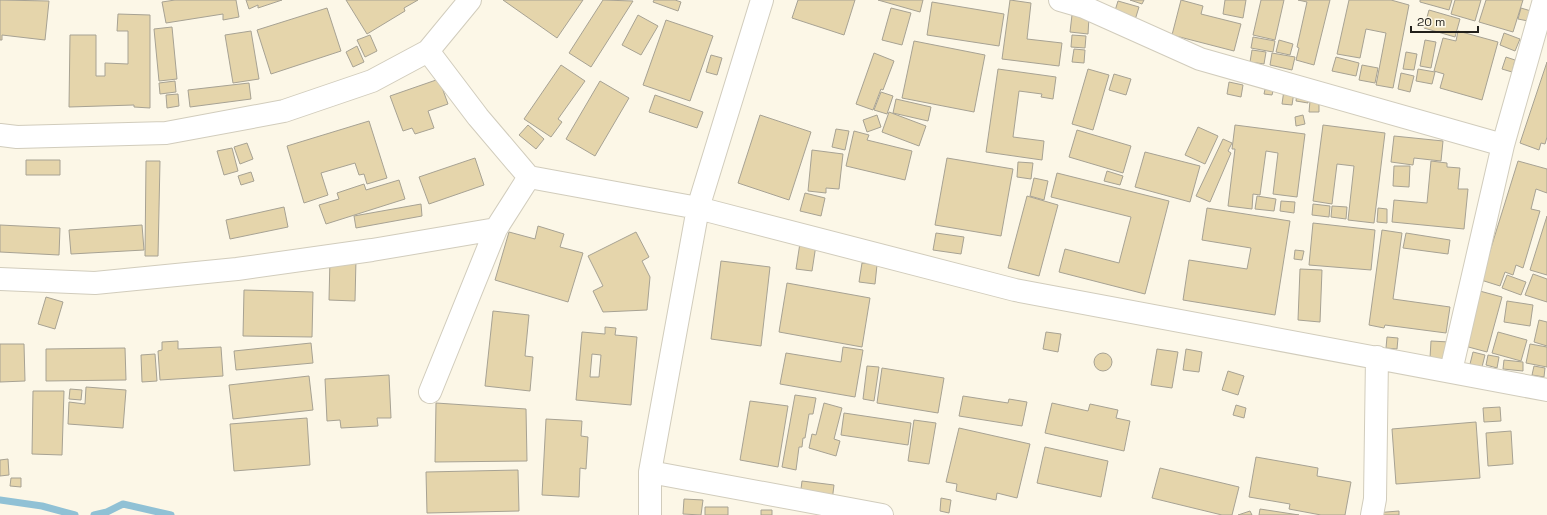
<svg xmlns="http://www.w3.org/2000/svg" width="1547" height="515" viewBox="0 0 1547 515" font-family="'Space Grotesk',sans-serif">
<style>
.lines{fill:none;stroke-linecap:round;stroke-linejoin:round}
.stream{stroke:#90c1d5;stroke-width:7}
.building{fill:#e5d5ab;stroke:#a7a293;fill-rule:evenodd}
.street-casing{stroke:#d1ccbc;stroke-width:24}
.street{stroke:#fff;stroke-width:22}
</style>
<rect width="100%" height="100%" fill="#fcf7e7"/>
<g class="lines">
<path class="stream" d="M0 500 42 506 75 515
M94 515 107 512 123 504 171 515"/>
</g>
<path class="building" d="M0 0 49 1 45 40 2 35V40H0Z
M175 0H236L239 17 223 20V14L166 23 162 2Z
M246 0H282L258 8V5L249 9Z
M346 0H418L404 8 405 11 367 34Z
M503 0H583L557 38Z
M603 0 633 1 591 67 569 53Z
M654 0H675L681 2 678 11 653 2Z
M798 0H855L844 35 792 18Z
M878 0H923L920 12Z
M1010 0 1031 3 1027 39 1062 43 1059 66 1002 59Z
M1130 0H1144L1142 4Z
M1181 0 1203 6 1201 14 1241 24 1234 51 1172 35Z
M1225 0H1246L1243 18 1223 14Z
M1261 0H1284L1275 40 1253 35Z
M1298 0H1330L1314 65 1296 60 1299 48 1297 47 1307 2Z
M1349 0H1391L1409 5 1393 88 1376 85 1386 33 1366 29 1360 58 1337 54Z
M1420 0H1452L1449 10 1420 2Z
M1455 0H1481L1475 21 1451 14Z
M1486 0H1523L1513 32 1479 22Z
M1118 1 1139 7 1135 20 1114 14Z
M932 2 1004 14 999 46 927 35Z
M327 8 341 51 271 74 257 30Z
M891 8 911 13 902 45 882 40Z
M1521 8 1531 11 1528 21 1518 19Z
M1429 10 1460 19 1455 37 1424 28Z
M118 14 150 15V108L134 107V105L69 107 70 35H96V76H105V63L128 64V31H117Z
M638 15 658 26 641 55 622 45Z
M1072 15 1089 17 1088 34 1070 32Z
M666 20 713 36 690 101 643 85Z
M172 27 177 79 159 81 154 29Z
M251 31 259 79 233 83 225 35Z
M1458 31 1498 42 1482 100 1440 88 1444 74 1434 71 1443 38 1456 41Z
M1504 33 1520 39 1515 51 1500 45Z
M370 35 377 51 365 57 357 40Z
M1072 35 1086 36 1085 48 1071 47Z
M1253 37 1275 41 1273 52 1251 48Z
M1279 40 1293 44 1290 55 1276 52Z
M1425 40 1436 42 1431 68 1420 66Z
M914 41 985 55 974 112 902 98Z
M357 46 364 62 353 67 346 52Z
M1074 49 1085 50 1084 63 1072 62Z
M1252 50 1266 52 1264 64 1250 62Z
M1406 52 1417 54 1414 70 1403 69Z
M874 53 894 61 883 90 881 89 873 110 856 104Z
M1272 53 1295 57 1292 70 1270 65Z
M711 55 722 58 717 75 706 72Z
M1336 57 1359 63 1356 76 1332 71Z
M1506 57 1515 60 1512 72 1502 69Z
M1547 62V137L1545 144 1541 143 1539 150 1520 143Z
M561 65 585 81 558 119 562 122 551 137 524 119Z
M1362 65 1378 68 1375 83 1359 80Z
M998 69 1056 77 1053 99 1041 97 1042 94 1019 91 1013 137 1044 141 1042 160 986 152Z
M1088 69 1109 75 1093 130 1072 124Z
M1418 69 1435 72 1432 84 1416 81Z
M1401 73 1414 76 1410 92 1398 89Z
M1114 74 1131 79 1126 95 1109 90Z
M439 79 448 104 428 111 434 128 415 134 412 128 403 131 390 96Z
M175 81 176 92 160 94 159 83Z
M600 81 629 98 595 156 566 139Z
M1229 82 1243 85 1241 97 1227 94Z
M249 83 251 99 190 107 188 90Z
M1266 85 1274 87 1272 95 1264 94Z
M1284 90 1294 92 1292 105 1282 104Z
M881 92 893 96 887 114 874 110Z
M1297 92 1309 93 1308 103 1296 101Z
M178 94 179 106 167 108 166 95Z
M655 95 703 112 697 128 649 112Z
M896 99 931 107 928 121 893 113Z
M1310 101H1319V112H1309Z
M889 112 926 126 919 146 882 132Z
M760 115 811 132 789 200 738 183Z
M877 115 881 127 867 132 863 120Z
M1303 115 1305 124 1296 126 1295 117Z
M369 121 387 178 367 184 364 174 359 175 355 163 321 173 328 195 304 203 287 146Z
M528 125 544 139 536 149 519 135Z
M1235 125 1305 134 1297 197 1273 194 1278 153 1266 151 1260 195 1253 194 1252 209 1228 206 1235 149H1232Z
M1323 125 1385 133 1374 223 1348 220 1354 166 1337 164 1332 204 1313 201Z
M1198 127 1218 136 1205 164 1185 155Z
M836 129 849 131 845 150 832 147Z
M1077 130 1131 146 1123 173 1069 157Z
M854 131 869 135 867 140 912 151 905 180 846 166Z
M1394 136 1443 141 1441 161 1414 158 1413 165 1391 162Z
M1223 139 1232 143 1228 151 1231 153 1210 202 1196 196Z
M247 143 253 159 240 164 234 147Z
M232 148 238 171 224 175 217 151Z
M812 150 843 154 839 189 826 188V193L808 191Z
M1145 152 1200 166 1190 202 1135 187Z
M475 158 484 185 429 204 419 177Z
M947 158 1013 169 1001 236 935 225Z
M26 160H60V175H26Z
M146 161H160L158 256H145Z
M1431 161 1447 163V167L1460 168 1458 189H1468L1464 229 1392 222 1394 200 1427 203Z
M1518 161 1547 169V193L1536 189 1531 209 1540 211 1523 268 1516 265 1513 275 1505 272 1500 286 1481 280Z
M1018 162 1033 163 1031 179 1017 177Z
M1394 166H1410L1409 187 1393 186Z
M1107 171 1123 176 1120 185 1104 181Z
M251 172 254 181 241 185 238 176Z
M1057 173 1169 201 1145 294 1059 272 1065 249 1119 263 1131 217 1051 197Z
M1034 178 1048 181 1044 200 1030 196Z
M399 180 405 199 326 224 319 205 339 199 337 193 364 184 366 190Z
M805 193 825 198 821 216 800 211Z
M1027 196 1058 205 1039 276 1008 268Z
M1257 196 1276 199 1274 211 1255 209Z
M1281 201 1295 202 1294 213 1280 211Z
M421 204 422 216 356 228 354 216Z
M1313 204 1330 206 1329 217 1312 215Z
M1332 206 1347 207 1346 219 1331 217Z
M284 207 288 227 230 239 226 220Z
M1207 208 1290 221 1275 315 1183 300 1189 260 1247 269 1251 248 1202 240Z
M1378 208 1387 209V223L1377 222Z
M1547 216V275L1530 270Z
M1313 223 1375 230 1371 270 1309 265Z
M0 225 60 228 59 255 0 252Z
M142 225 144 250 71 254 69 230Z
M538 226 564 234 560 247 583 253 568 302 495 280 509 232 535 239Z
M1382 230 1402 233 1393 299 1450 307 1446 333 1385 325 1384 328 1369 325Z
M636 232 649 257 642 261 650 277 647 310 603 312 593 291 603 286 588 256Z
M936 233 964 237 961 254 933 250Z
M1406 233 1450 240 1448 254 1403 248Z
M800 243 816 245 812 271 796 269Z
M1295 250 1304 251 1302 260 1294 259Z
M330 258 356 259 355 301 329 300Z
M721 261 770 267 761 346 711 339Z
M862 263 877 265 875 284 859 282Z
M1300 269 1322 270 1320 322 1298 320Z
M1533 274 1547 279V302L1525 295Z
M1507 275 1526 282 1521 295 1502 288Z
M787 283 870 298 862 347 779 332Z
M244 290 313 292 312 337 243 336Z
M1476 290 1502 297 1487 352 1461 345Z
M46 297 63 302 55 329 38 324Z
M1507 301 1533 305 1530 326 1504 322Z
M493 311 529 315 525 356 533 357 530 391 485 386Z
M1539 320 1547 322V346L1534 342Z
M605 327 616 328 615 335 637 337 631 405 576 400 582 332 605 334ZM592 354 601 355 599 377H590Z
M1046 332 1061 334 1058 352 1043 349Z
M1498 332 1527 340 1521 361 1492 353Z
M1387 337 1398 338 1397 349 1386 348Z
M178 341V349L221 347 223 376 160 380 158 351 162 350V342Z
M1431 341 1449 342 1447 360 1430 358Z
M311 343 313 363 236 370 234 351Z
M0 344H24L25 381 0 382Z
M1530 344 1547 347V367L1526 363Z
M843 347 863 350 855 397 780 384 786 353 841 362Z
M125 348 126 380 46 381V349Z
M1157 349 1178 352 1172 388 1151 385Z
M1186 349 1202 352 1199 372 1183 370Z
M1473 352 1485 355 1482 367 1470 364Z
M1094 362a9 9 0 1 1 18 0a9 9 0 1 1-18 0Z
M155 354 157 381 142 382 141 355Z
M1488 355 1499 357 1497 368 1486 365Z
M1504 360 1523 362V371L1503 369Z
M867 366 879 367 874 401 863 399Z
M1534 366 1545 368 1544 377 1532 375Z
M882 368 944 378 938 413 877 403Z
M1228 371 1244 376 1238 395 1222 390Z
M389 375 391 418H377L378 426 341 428 340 420 327 421 325 379Z
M309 376 313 410 233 419 229 385Z
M86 387 126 390 123 428 68 424 69 402 85 404Z
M70 389 82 390 81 400 69 399Z
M33 391H64L62 455 32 454Z
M795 395 816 398 813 414H809L805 438H803L802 447H799L796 470 782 467Z
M963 396 1008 403 1009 399 1027 402 1022 426 959 416Z
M750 401 788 406 778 467 740 460Z
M436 403 526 409 527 461 435 462Z
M824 403 842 408 834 439 840 441 836 456 809 448 812 434 816 435Z
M1052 403 1088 411 1090 404 1118 410 1116 418 1130 421 1124 451 1045 433Z
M1236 405 1246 408 1244 418 1233 415Z
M1500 407 1501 421 1484 422 1483 408Z
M844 413 911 423 908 445 841 435Z
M307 418 310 465 234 471 230 424Z
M546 419 582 421 581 436 588 437 586 469 580 468 579 497 542 495Z
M914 420 936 423 929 464 908 461Z
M1476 422 1480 478 1396 484 1392 429Z
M959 428 1030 444 1017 498 997 493 996 500 956 491 957 484 946 482Z
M1511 431 1513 464 1488 466 1486 433Z
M1045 447 1108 461 1101 497 1037 483Z
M1256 457 1318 468 1317 476 1351 482 1345 515H1321L1289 509 1290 504 1249 497Z
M8 459 9 475 0 476V460Z
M1160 468 1239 487 1232 515H1222L1152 498Z
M518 470 519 511 427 513 426 472Z
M11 478H21V487L10 486Z
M802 481 834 485 832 501 800 497Z
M941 498 951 500 949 513 940 511Z
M684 499 703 500 701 515 683 514Z
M705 507H728V515H705Z
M1260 509 1299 515H1259Z
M761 510H772V515H761Z
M1250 511 1252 515H1238Z
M1399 511V515H1374V513Z"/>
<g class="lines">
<defs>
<path id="street" d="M1060 0 1084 7 1200 59 1503 145 1544 0
M428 51 478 117 529 177 698 208 1015 290 1547 390
M0 135 17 137 166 133 284 111 372 81 428 51 470 0
M0 279 95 283 237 269 372 250 496 229
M1451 371 1503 145
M430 392 496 229 529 177
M650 472 882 515
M650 515V472L698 208 762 0
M1372 515 1375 499 1377 357"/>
</defs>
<use href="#street" class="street-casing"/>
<use href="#street" class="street"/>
</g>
<path d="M1411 26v6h67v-6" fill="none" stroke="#22201b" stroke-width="2"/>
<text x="1417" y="26" font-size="12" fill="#22201b" stroke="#fcf7e7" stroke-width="3" paint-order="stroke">20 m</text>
</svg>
